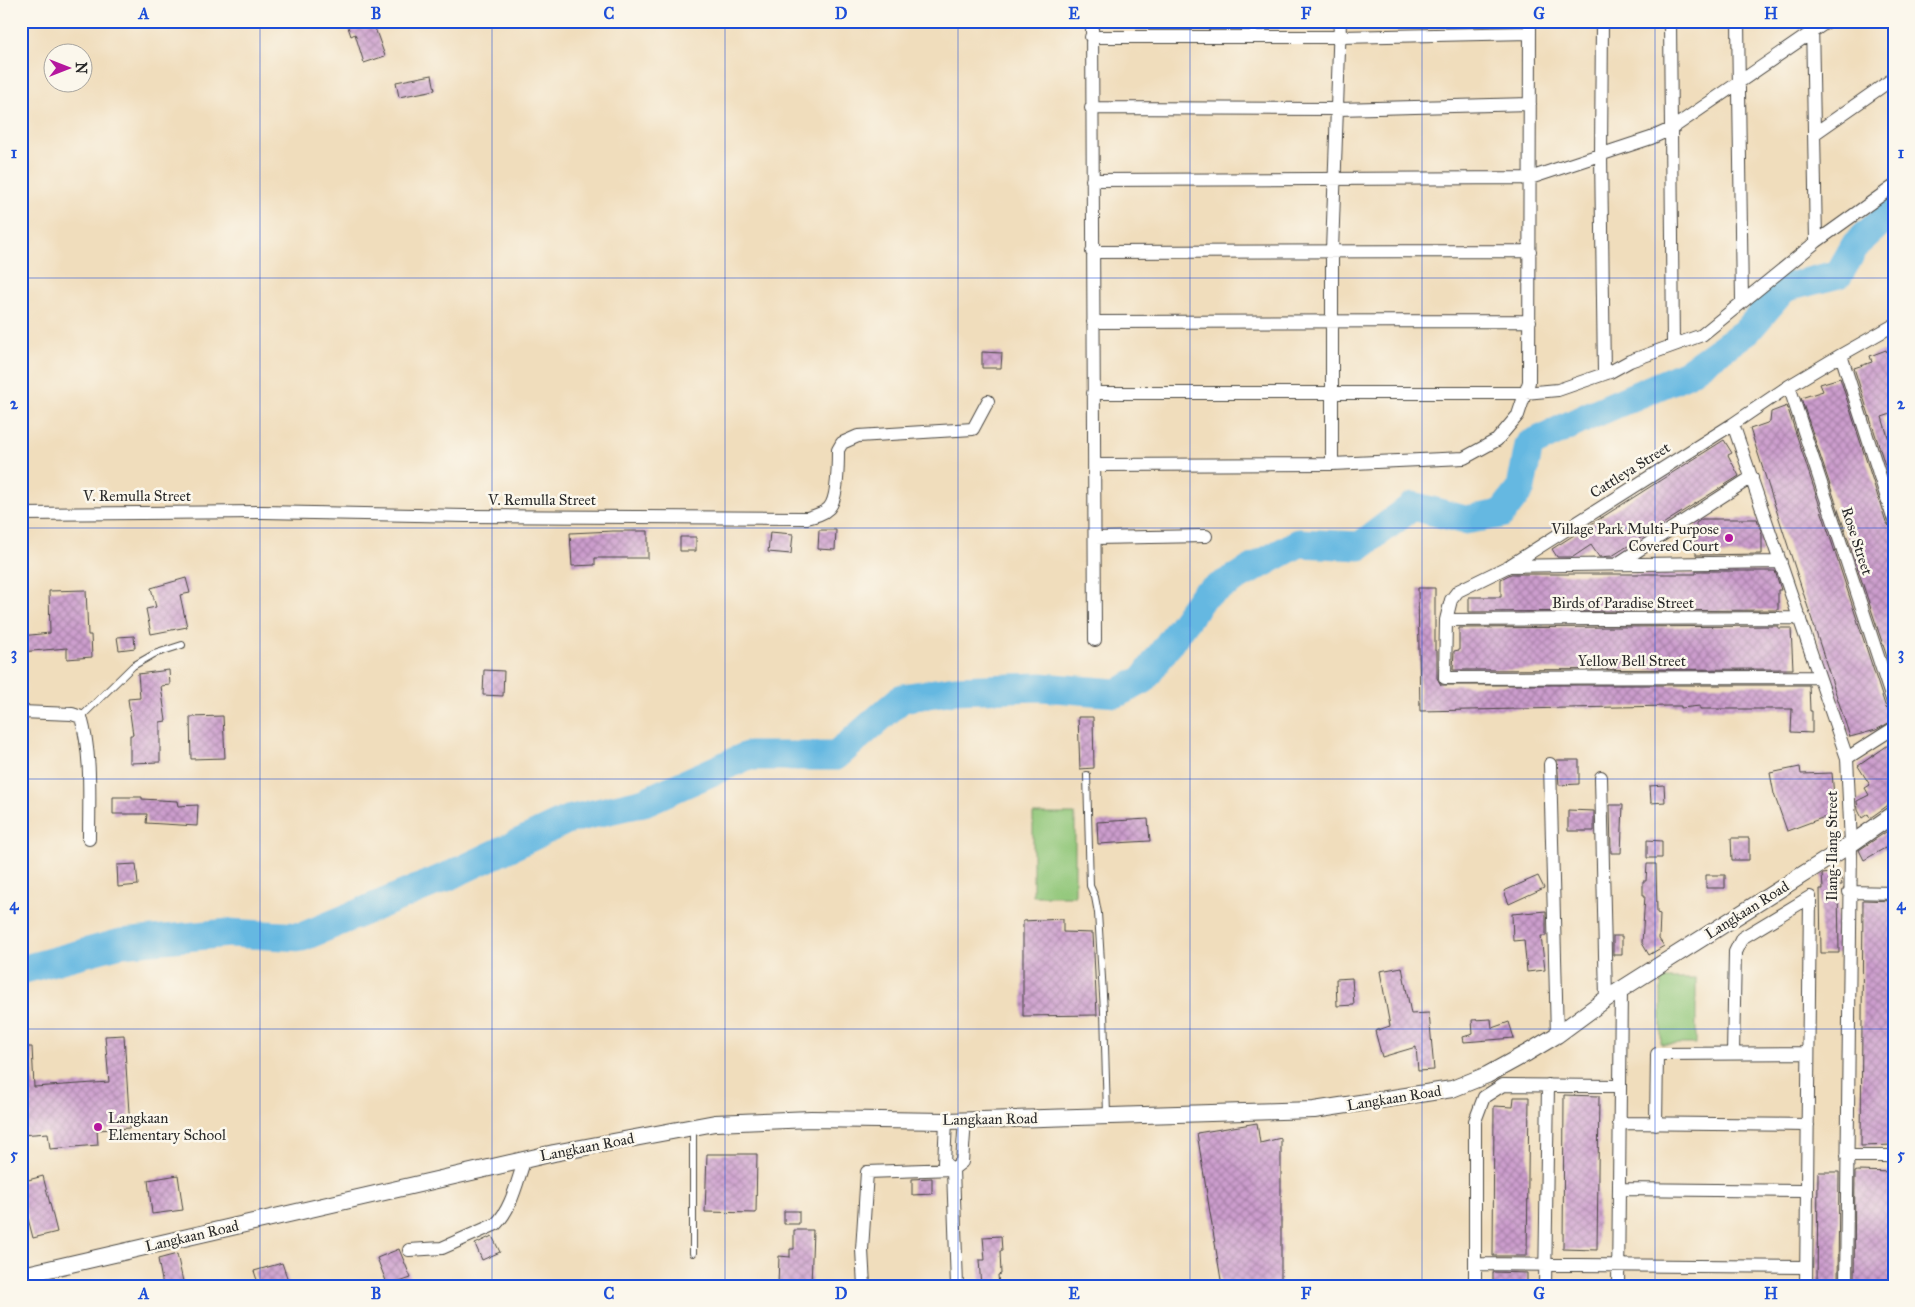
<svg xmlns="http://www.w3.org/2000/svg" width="1915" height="1307" viewBox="0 0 1915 1307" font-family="'IM FELL Great Primer',serif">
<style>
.pitch{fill:#90c678;stroke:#5e7852}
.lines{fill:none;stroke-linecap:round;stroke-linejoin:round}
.river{stroke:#65b8e1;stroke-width:29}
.building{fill:url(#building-cross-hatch)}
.service-casing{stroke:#494641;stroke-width:8}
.minor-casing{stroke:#494641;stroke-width:14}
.tertiary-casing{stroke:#494641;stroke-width:18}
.service{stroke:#fff;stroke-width:6}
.minor{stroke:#fff;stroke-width:12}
.tertiary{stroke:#fff;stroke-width:16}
.grid{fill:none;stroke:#1d4ed8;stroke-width:1;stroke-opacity:0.55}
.poi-dot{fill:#b5179e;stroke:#fbf7ec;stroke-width:2}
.labels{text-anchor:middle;stroke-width:5;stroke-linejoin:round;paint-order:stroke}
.street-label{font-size:15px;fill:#2b2b2b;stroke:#fbf7ec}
.poi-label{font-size:15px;fill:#2b2b2b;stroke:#fbf7ec;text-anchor:end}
.neatline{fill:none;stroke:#1d4ed8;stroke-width:2}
.grid-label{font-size:16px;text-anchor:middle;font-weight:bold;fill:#1d4ed8}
</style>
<defs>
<pattern id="building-cross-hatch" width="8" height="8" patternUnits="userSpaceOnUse" patternTransform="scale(1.25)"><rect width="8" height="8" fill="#cc9dcd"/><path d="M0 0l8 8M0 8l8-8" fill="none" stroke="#a680a7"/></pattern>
</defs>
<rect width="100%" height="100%" fill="#fbf7ec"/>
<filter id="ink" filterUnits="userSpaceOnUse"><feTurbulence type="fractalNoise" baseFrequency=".02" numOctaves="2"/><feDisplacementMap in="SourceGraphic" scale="10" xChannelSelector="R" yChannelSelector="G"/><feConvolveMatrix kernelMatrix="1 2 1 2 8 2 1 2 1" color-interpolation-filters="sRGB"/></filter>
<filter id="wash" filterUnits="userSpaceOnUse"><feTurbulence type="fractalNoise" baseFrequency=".0096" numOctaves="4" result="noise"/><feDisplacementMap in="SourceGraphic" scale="20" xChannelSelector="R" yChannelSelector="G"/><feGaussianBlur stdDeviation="1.12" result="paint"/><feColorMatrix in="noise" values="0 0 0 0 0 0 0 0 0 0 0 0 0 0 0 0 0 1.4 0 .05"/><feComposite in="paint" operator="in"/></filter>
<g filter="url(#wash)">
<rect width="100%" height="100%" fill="#f0ddbc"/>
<path class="pitch" d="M1033 814H1075V896H1033Z
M1661 979H1696V1044H1661Z"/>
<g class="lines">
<path class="river" d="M21 970 121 943 229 933 302 937 451 875 567 820 644 802 747 756H836L902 698 955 690 1041 687 1117 693 1143 680 1203 596 1299 543 1360 546 1413 506 1465 520 1501 514 1521 488 1529 445 1591 415 1686 374 1748 330 1784 288 1839 274 1856 244 1894 210"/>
</g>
<g id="blocks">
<path class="building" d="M346 21H387V24L375 28 385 56 364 63 355 34 351 36Z
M432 75 435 90 399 97 396 82Z
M1886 350 1893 370 1890 371 1894 382V413L1882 417 1894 457V493L1854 368 1872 362 1870 356Z
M982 352 1002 353 1001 368H982Z
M1840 378 1886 522 1889 526 1894 528V678L1801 398 1823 391 1820 384Z
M1787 406 1886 708 1889 711 1894 713V720L1876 730 1850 737 1750 429 1770 422 1771 412Z
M1724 440 1732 453 1728 455 1739 476 1612 556 1599 557 1591 545 1573 557H1557L1552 549Z
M1702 519H1757L1762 534V554L1696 555V523Z
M819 530H836L835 550 818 549Z
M613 531H648V558H595V565L572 566 570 533Z
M770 532 793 534 791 554 768 552Z
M680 537H696V551H680Z
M1696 571H1775L1781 590H1778V610L1469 612V597H1501V579L1511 574H1696Z
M186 578 190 593 180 595 187 627 151 634 146 609 156 607 151 588Z
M1418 588H1435V651H1437V678L1441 685H1809L1810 711H1812V733L1791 732 1792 709H1700V706L1681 708V706H1668L1420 711Z
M86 590 88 635H91L92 657 67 659V648L21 652V636L50 633 49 591Z
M1778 626V628H1791L1793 669 1453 670 1454 651 1459 650V628Z
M134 636 135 648 119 650 117 637Z
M169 670 170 685 161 686 166 721 160 722V762L130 763V735H133L128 699 140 698 138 674Z
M484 670 504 671 503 696 483 695Z
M223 716 225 758 191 759 190 717Z
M1078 717H1093L1094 768 1080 769Z
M1894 741V801L1870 818 1868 814 1862 818 1858 810 1857 801 1869 795 1865 788 1870 785 1858 766Z
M1557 760H1579V784L1559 785Z
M1800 767 1801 774 1832 773 1836 818H1822L1787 831 1774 794 1770 773Z
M1664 785 1665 802 1651 803 1650 786Z
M113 797H142V799L177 801 178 806 198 805 197 826 146 823 147 814H113Z
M1610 805H1623L1621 853H1611Z
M1568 810 1594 811V831H1568Z
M1148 819 1150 841 1098 844 1097 822Z
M1892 828 1894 831V864L1885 848 1864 860 1859 850Z
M1731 838H1749V860H1732Z
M1647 840 1662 841V858H1647Z
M136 864 138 885 118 887 117 865Z
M1647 864H1656L1657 913 1660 914 1659 939 1664 946 1649 955 1642 943 1645 895H1643V881H1646Z
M1840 872 1842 885H1838L1839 953H1821L1820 889H1823L1822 874Z
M1706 875H1725V888H1706Z
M1538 876 1544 888 1509 904 1504 891Z
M1863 900 1894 901V1145L1861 1146Z
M1546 911V936H1541L1545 970 1527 972 1524 940 1513 941 1512 914Z
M1063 919V932L1093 933 1097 1015 1023 1016V921Z
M1613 936H1622V955H1613Z
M1402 967 1411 1014 1429 1013 1434 1070 1418 1071 1416 1047 1382 1057 1375 1031 1390 1026 1380 971Z
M1352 978 1354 1005 1337 1006 1336 979Z
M1491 1019 1492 1028 1509 1022 1514 1038 1464 1042 1463 1037 1473 1034 1472 1020Z
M124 1035 130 1128 97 1130 98 1145 50 1149 48 1133 21 1135V1047H32L34 1087 109 1082 105 1036Z
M1564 1095 1599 1096 1597 1250 1563 1249Z
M1514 1097H1529L1527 1256H1493L1494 1106 1513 1107Z
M1257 1123 1260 1143 1281 1138V1286H1222L1197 1133Z
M707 1154H757L756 1213 705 1212Z
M1857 1171 1894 1172V1286H1854L1855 1172Z
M1818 1172H1839L1838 1286H1817Z
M178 1175 183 1210 152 1214 148 1180Z
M43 1176 57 1232 33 1238 21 1191V1182Z
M932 1178V1194L912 1195V1179Z
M784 1211H799V1224H784Z
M794 1230H813L811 1286H778L779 1256 790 1257V1249H794Z
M492 1236 500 1252 482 1260 475 1244Z
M1001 1236 1002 1251H1000L1001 1274 998 1275 999 1286H981L979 1260H985L983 1237Z
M399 1249 411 1278 388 1286 377 1258Z
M177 1254 184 1286H163L158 1259Z
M282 1263 290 1286H259L254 1271Z
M1493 1272 1527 1273V1286H1493Z"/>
</g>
</g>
<g filter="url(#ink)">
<use href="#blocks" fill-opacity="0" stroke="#494641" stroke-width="1"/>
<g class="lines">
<defs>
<path id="service" d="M81 717 133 666 154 654 182 645
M1087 775 1090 886 1095 897 1098 913 1104 1011 1107 1115
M693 1253V1128"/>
<path id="minor" d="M1092 21 1095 640
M1602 21 1601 155 1604 374
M1670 21 1673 345
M1738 21 1742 301
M1812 21 1816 242
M1091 37H1340L1530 33
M1091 108 1338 109 1530 104
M1814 134 1894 78
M1092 180 1530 178 1651 138 1671 129 1828 21
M1092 252 1530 251
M1093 322 1530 321
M1841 355 1894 520
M1789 386 1894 705
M1093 393H1525L1558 390 1610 372 1630 361 1702 335 1816 242 1894 186
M1733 424 1847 758 1851 844 1846 1286
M1332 464V251L1340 21
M1094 465 1332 464 1464 458 1497 440 1518 415 1529 382 1530 21
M21 514 262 512 466 516 807 518C815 516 823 514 829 508 838 498 838 465 838 450L842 443 858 436 973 429 988 401
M1095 538 1206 536
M1617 564 1752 477
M1509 566 1781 562
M1446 620 1800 618
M1819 677 1445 678 1446 620 1451 600 1458 591 1509 566 1733 424 1789 386 1841 355 1894 325
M21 712 72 714 81 717C92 756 89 798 89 839
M1847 758 1894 728
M1550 764 1557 1035
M1601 777 1606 999
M1849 892 1894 893
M1733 1054 1735 952 1742 938 1810 897
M946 1121 944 1163 953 1169
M1619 1123 1808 1125
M1656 1124 1657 1054 1808 1053
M1847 1156H1894
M953 1169 957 1286
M953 1169 962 1162 965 1120
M1619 1189 1807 1191
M409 1250 442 1248 496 1224C512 1208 517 1181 525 1159
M1475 1264 1806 1267
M864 1286 862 1250 867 1172 953 1169
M1475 1286V1121L1484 1097 1503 1085 1620 1086
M1545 1286 1548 1085
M1618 1286 1621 989
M1806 1286 1810 897"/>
<path id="tertiary" d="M21 1274H27L554 1153 715 1123 811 1119 946 1121 1314 1110 1452 1089 1487 1075 1527 1053 1557 1035 1606 999 1851 844 1894 814"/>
</defs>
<use href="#service" class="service-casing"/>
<use href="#minor" class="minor-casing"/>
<use href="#tertiary" class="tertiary-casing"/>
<use href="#service" class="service"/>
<use href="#minor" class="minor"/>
<use href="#tertiary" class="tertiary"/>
</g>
</g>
<path class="grid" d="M260 21V1286M492 21V1286M725 21V1286M958 21V1286M1190 21V1286M1422 21V1286M1655 21V1286M21 278H1894M21 528H1894M21 779H1894M21 1029H1894"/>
<g class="poi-dot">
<circle cx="1729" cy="538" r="5"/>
<circle cx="98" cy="1127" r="5"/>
</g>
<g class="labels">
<g class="street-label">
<text transform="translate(1630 470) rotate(-32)" y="5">Cattleya Street</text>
<text x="137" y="501">V. Remulla Street</text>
<text x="542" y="505">V. Remulla Street</text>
<text transform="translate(1857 541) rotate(72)" y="5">Rose Street</text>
<text x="1623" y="608">Birds of Paradise Street</text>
<text x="1632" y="666">Yellow Bell Street</text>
<text transform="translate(1832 846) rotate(-90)" y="5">Ilang-Ilang Street</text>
<text transform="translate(1747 910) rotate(-32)" y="5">Langkaan Road</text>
<text transform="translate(1394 1098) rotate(-9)" y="5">Langkaan Road</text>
<text transform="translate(990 1119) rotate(-1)" y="5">Langkaan Road</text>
<text transform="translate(587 1147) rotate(-11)" y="5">Langkaan Road</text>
<text transform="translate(192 1236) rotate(-13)" y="5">Langkaan Road</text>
</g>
<g class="poi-label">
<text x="1719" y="534">Village Park Multi-Purpose<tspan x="1719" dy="17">Covered Court</tspan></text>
<text x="108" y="1123" text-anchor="start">Langkaan<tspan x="108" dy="17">Elementary School</tspan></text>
</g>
</g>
<rect width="1915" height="1307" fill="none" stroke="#fbf7ec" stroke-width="55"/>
<g transform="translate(68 68) rotate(90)"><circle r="24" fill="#fbf7ec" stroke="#a8a59f"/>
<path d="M0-4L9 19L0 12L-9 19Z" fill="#b5179e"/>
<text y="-8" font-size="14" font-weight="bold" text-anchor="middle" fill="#2b2b2b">N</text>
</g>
<rect x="28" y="28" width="1860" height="1252" class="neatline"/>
<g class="grid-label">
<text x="144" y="19">A</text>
<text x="376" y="19">B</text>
<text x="609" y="19">C</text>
<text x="841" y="19">D</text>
<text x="1074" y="19">E</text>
<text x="1306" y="19">F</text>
<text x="1539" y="19">G</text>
<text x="1771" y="19">H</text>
<text x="14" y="158">1</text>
<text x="1901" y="158">1</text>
<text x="14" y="409">2</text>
<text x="1901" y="409">2</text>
<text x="14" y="659">3</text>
<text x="1901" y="659">3</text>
<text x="14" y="910">4</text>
<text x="1901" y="910">4</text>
<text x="14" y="1160">5</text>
<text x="1901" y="1160">5</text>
<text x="144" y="1299">A</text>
<text x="376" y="1299">B</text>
<text x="609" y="1299">C</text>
<text x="841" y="1299">D</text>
<text x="1074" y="1299">E</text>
<text x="1306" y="1299">F</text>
<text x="1539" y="1299">G</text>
<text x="1771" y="1299">H</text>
</g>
</svg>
